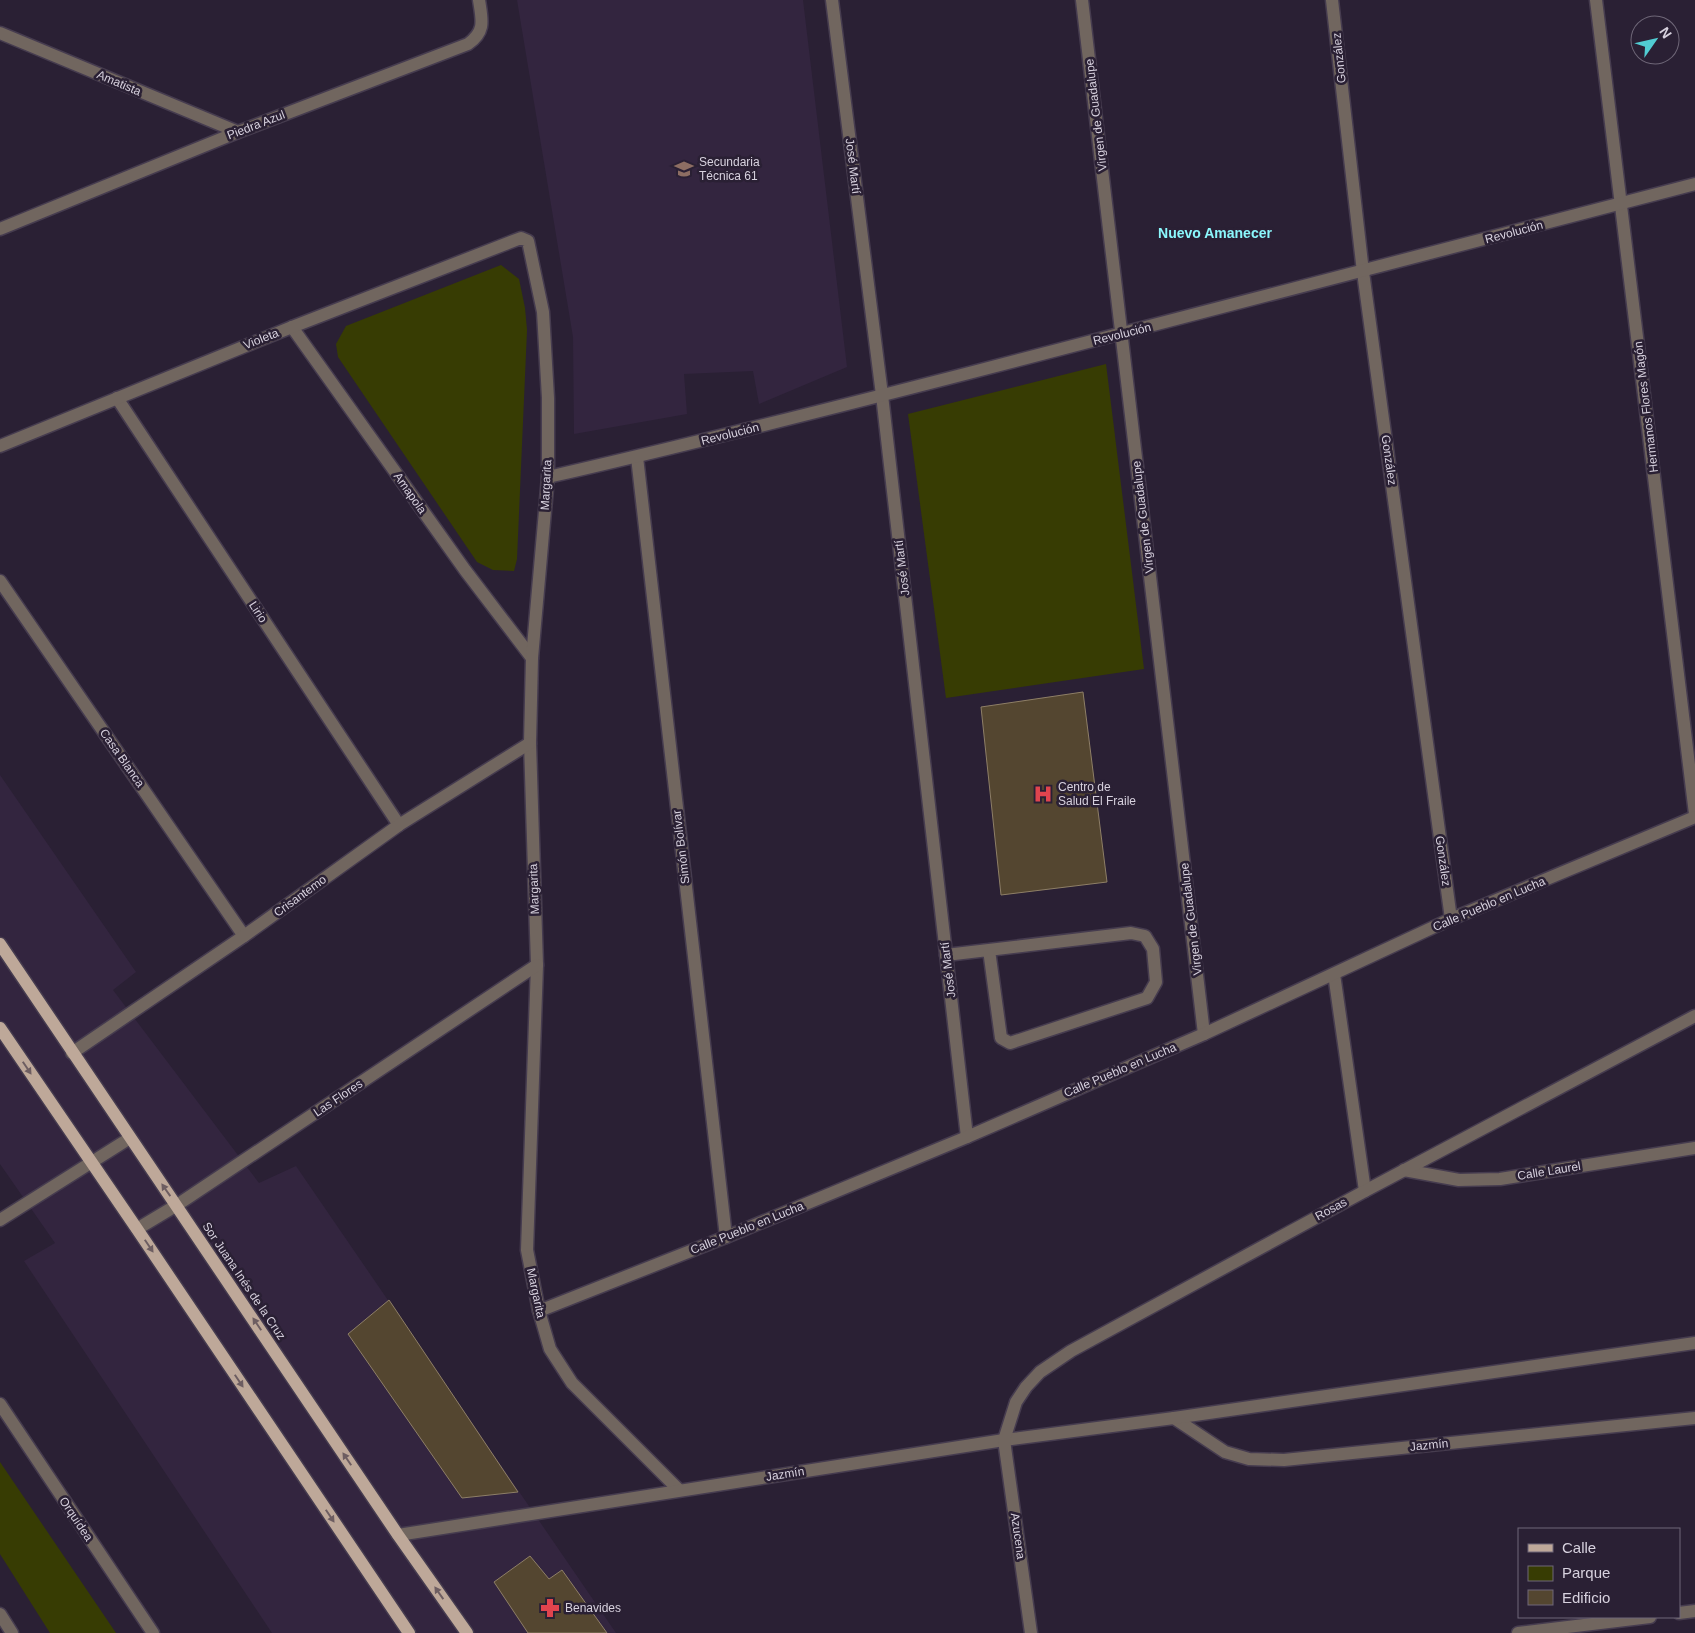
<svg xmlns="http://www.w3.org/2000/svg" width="1695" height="1633" font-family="Arial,sans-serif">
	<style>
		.built { fill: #33253f }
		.green { fill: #373c03 }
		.building { fill: #544630; stroke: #8e7f67 }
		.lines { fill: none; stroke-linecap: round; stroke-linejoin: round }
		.minor-casing { stroke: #463c4f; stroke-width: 15 }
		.major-casing { stroke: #463c4f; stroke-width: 15 }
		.minor { stroke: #71665f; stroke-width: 12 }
		.major { stroke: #bea899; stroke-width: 12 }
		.oneway { fill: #6d5d61 }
		.labels { text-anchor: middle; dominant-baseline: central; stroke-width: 5; stroke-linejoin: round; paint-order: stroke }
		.street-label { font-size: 12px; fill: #d7d1de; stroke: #2a2034 }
		.poi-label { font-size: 12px; fill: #d7d1de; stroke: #2a2034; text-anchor: start }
		.neighbourhood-label { font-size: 14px; font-weight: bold; fill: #8bf7fc; stroke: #2a2034 }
	</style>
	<rect width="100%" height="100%" fill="#2a2034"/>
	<g class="built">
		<polygon points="517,0 803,0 847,367 759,404 753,371 684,374 687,414 574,434 573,337"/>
		<polygon points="0,775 136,972 113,990 259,1183 296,1166 616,1633 272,1633 24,1261 55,1243 0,1164"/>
	</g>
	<g class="green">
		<polygon points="501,265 519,279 525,308 527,330 517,559 514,571 493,570 477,562 338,357 336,344 346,326"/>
		<polygon points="1106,364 1144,669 946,698 908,414"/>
		<polygon points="0,1462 116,1633 50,1633 0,1554"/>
	</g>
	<g class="building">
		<polygon points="1083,692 1107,882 1001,895 981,707"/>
		<polygon points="389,1300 518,1492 462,1498 348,1334"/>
		<polygon points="530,1556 549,1579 562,1570 607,1633 528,1633 494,1582"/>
	</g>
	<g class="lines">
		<g class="minor-casing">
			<g id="minor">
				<polyline points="832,0 882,395 967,1137"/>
				<polyline points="1082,0 1204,1034"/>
				<polyline points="1332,0 1363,272 1451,919"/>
				<polyline points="1596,0 1695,814"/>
				<polyline points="0,33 238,132"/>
				<path d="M0 229 238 132 468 44C486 31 482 20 479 0"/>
				<polyline points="292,327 465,570 532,658"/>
				<polyline points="117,398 399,825"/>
				<polyline points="0,446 292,327 521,238 528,241 543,312 548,398 548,477 532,658 530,743 537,965 527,1250 539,1311 550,1349 572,1383 679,1490"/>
				<polyline points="637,457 726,1237"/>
				<path d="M548 477C689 445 829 409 969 373 1212 312 1454 249 1695 184"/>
				<polyline points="0,581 244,936"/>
				<polyline points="946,955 1131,933 1145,936 1153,949 1156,982 1147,998 1010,1043 1001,1038 989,950"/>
				<polyline points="1334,974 1365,1191"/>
				<polyline points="72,1053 244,936 399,825 530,743"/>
				<polyline points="1404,1170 1459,1180 1500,1179 1695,1148"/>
				<polyline points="0,1220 130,1138"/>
				<polyline points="137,1229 177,1205 537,965"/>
				<polyline points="539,1311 726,1237 967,1137 1204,1034 1451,919 1695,817"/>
				<polyline points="0,1404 153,1633"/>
				<polyline points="1174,1418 1225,1452 1249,1459 1284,1460 1695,1418"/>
				<polyline points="398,1535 1004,1440 1174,1418 1695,1343"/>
				<polyline points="1679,1613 1695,1611"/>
				<polyline points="0,1614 12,1633"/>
				<polyline points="1031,1633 1004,1440 1016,1402 1026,1387 1040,1372 1071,1351 1365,1191 1695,1016"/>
				<polyline points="1518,1633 1650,1617"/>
			</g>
		</g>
		<g class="major-casing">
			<g id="major">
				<polyline points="0,944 398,1535 467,1633"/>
				<polyline points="0,1028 137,1229 409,1633"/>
			</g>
		</g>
		<use href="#minor" class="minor"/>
		<use href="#major" class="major"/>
	</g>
	<defs><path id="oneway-solid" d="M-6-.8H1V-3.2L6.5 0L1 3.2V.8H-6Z" transform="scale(1.25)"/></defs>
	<g class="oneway">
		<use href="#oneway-solid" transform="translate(27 1068) rotate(56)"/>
		<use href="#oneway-solid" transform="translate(166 1190) rotate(-125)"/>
		<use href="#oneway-solid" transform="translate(149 1246) rotate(56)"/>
		<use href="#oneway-solid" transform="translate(257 1324) rotate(-124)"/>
		<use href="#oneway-solid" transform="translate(239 1381) rotate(56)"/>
		<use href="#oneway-solid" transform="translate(347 1459) rotate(-124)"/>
		<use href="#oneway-solid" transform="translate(330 1516) rotate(56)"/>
		<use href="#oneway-solid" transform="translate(439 1593) rotate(-125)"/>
	</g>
	<defs>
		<g id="school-bare" transform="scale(1.5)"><path d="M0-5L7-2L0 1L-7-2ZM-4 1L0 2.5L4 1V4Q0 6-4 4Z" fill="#8d6e63" stroke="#2a2034" stroke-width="2.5" paint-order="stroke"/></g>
		<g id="hospital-bare" transform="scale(1.5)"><path d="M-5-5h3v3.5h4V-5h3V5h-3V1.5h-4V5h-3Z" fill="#e0444e" stroke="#2a2034" stroke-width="2.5" paint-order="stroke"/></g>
		<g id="pharmacy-bare" transform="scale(1.5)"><path d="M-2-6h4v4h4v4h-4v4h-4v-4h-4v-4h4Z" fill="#e0444e" stroke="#2a2034" stroke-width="2.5" paint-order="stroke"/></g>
	</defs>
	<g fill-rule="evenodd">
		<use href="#school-bare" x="684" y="169"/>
		<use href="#hospital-bare" x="1043" y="794"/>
		<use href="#pharmacy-bare" x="550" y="1608"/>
	</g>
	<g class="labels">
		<g class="street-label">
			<text transform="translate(1339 58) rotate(-96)">González</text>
			<text transform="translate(119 83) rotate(23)">Amatista</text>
			<text transform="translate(1096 115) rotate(-97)">Virgen de Guadalupe</text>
			<text transform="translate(256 125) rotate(-21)">Piedra Azul</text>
			<text transform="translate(853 166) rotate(83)">José Martí</text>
			<text transform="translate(1514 232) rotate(-15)">Revolución</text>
			<text transform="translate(1122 334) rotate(-14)">Revolución</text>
			<text transform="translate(261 339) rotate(-22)">Violeta</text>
			<text transform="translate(1646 407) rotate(-97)">Hermanos Flores Magón</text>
			<text transform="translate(730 434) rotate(-14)">Revolución</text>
			<text transform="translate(1389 460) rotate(82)">González</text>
			<text transform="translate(546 485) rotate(-87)">Margarita</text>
			<text transform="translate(410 493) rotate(55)">Amapola</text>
			<text transform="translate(1143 517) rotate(-97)">Virgen de Guadalupe</text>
			<text transform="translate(902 568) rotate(-97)">José Martí</text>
			<text transform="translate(258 612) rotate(57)">Lirio</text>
			<text transform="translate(122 758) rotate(55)">Casa Blanca</text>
			<text transform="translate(681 847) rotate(-97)">Simón Bolívar</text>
			<text transform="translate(1443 861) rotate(82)">González</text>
			<text transform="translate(534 889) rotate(-92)">Margarita</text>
			<text transform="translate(300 896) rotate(-36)">Crisantemo</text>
			<text transform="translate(1489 904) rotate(-23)">Calle Pueblo en Lucha</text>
			<text transform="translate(1191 919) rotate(-97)">Virgen de Guadalupe</text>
			<text transform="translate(948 970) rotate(-97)">José Martí</text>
			<text transform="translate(1120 1070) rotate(-23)">Calle Pueblo en Lucha</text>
			<text transform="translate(338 1098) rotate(-34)">Las Flores</text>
			<text transform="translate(1549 1171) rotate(-9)">Calle Laurel</text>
			<text transform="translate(1331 1209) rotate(-29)">Rosas</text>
			<text transform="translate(747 1228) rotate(-22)">Calle Pueblo en Lucha</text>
			<text transform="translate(244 1281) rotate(56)">Sor Juana Inés de la Cruz</text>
			<text transform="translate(536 1293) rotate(78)">Margarita</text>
			<text transform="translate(1429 1445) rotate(-6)">Jazmín</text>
			<text transform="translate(785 1474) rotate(-9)">Jazmín</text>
			<text transform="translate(76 1519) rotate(56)">Orquídea</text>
			<text transform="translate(1018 1536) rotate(82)">Azucena</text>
		</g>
		<g class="poi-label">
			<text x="699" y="162">Secundaria<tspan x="699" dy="14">Técnica 61</tspan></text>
			<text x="1058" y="787">Centro de<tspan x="1058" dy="14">Salud El Fraile</tspan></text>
			<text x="565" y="1608">Benavides</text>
		</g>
		<g class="neighbourhood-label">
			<text x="1215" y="233">Nuevo Amanecer</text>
		</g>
	</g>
	<rect x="1518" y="1528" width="162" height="90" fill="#2a2034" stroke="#6f6778"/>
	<rect x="1528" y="1544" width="25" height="8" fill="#bea899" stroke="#6f6778"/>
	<text x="1562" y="1553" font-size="15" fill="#d7d1de">Calle</text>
	<rect x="1528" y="1566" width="25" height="15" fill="#373c03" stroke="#6f6778"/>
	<text x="1562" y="1578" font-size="15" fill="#d7d1de">Parque</text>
	<rect x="1528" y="1590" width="25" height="15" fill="#544630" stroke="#6f6778"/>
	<text x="1562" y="1603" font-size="15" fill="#d7d1de">Edificio</text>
	<g transform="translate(1655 40) rotate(56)"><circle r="24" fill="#2a2034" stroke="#6f6778"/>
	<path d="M0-4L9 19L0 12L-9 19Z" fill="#51ccd2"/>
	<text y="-8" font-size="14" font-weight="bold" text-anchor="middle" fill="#d7d1de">N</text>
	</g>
</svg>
